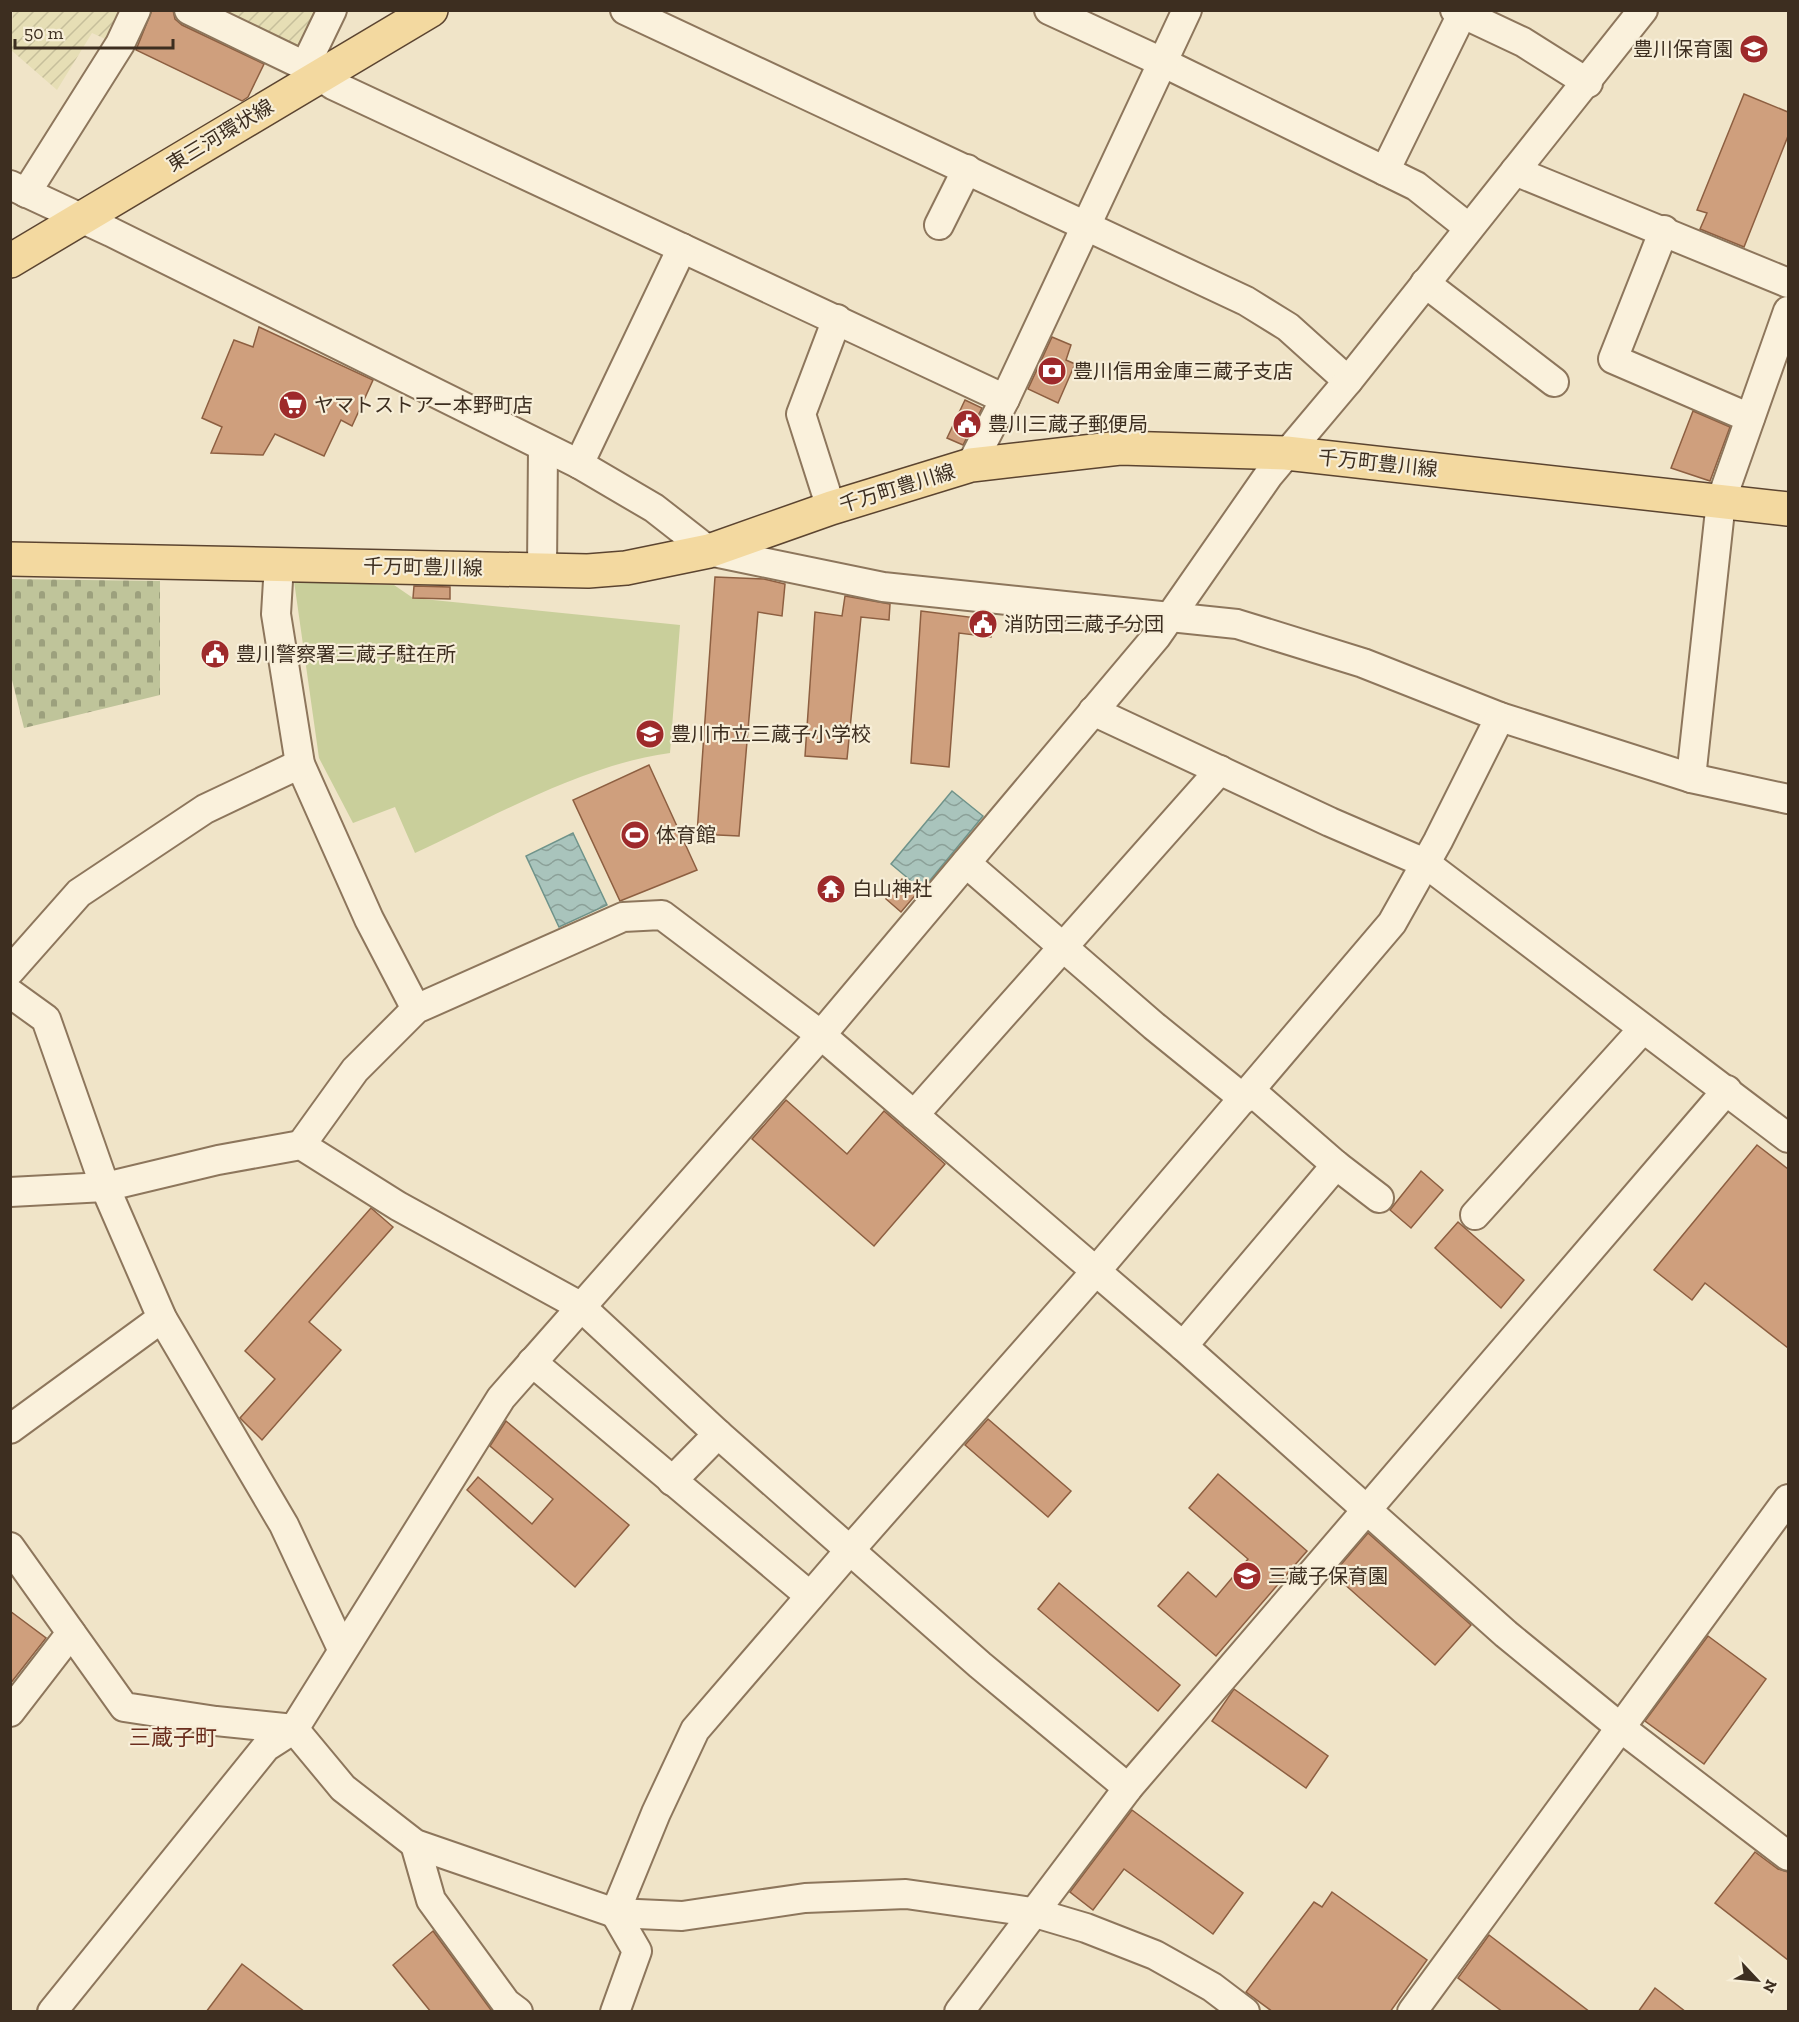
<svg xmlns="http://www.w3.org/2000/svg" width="1799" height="2022" font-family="'Zilla Slab','Noto Sans JP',serif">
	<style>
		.farmland { fill: url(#farmland-furrows) }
		.green { fill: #c9cf9b }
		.cemetery { fill: url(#cemetery-stones) }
		.water { fill: url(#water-waves); stroke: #6f938a; stroke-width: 1.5 }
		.building { fill: #cf9f7d; stroke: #8d5f41; stroke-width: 1.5 }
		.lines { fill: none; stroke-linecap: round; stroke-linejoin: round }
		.minor-casing { stroke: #8d765c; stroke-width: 32 }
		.major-casing { stroke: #5b4430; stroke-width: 36 }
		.minor { stroke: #faf1dc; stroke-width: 28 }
		.major { stroke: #f3d9a0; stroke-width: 33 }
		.labels { text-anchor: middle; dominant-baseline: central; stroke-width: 4.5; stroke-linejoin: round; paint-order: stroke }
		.poi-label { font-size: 20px; fill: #3d2e20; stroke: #f7eed8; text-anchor: start }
		.street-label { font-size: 20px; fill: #3d2e20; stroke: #f7eed8 }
		.quarter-label { font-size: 22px; fill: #6b2e1e; stroke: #f7eed8 }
	</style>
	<defs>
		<pattern id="farmland-furrows" width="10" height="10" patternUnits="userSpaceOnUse" patternTransform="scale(1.5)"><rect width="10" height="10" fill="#e6deb5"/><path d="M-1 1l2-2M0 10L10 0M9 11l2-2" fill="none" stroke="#c6bf9b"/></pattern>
		<pattern id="cemetery-stones" width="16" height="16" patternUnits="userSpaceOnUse" patternTransform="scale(1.5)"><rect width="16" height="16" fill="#bfc49a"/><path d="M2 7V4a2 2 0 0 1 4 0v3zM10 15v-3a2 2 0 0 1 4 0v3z" fill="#9ca07d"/></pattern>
		<pattern id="water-waves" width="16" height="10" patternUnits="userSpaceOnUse" patternTransform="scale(1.5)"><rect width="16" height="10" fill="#a9c4bc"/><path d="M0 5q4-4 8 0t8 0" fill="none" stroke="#8ba098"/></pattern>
	</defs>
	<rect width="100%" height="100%" fill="#f0e4c8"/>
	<g class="farmland">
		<polygon points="13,10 129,11 112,42 92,33 57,90 11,50"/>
		<polygon points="206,11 325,11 303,58"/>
	</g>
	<path class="green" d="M294 581 394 585 413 598 680 625 670 753C585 764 493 817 415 853L395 807 353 823 319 758Z"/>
	<polygon class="cemetery" points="11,579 160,581 160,695 24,728 11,676"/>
	<g class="water">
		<polygon points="952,791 983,816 922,890 891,864"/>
		<polygon points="573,833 607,905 559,927 526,856"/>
	</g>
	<g class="building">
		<polygon points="152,10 173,10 175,19 182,25 264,64 248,97 242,101 136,50"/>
		<polygon points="1744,94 1788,112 1788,136 1744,247 1700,229 1707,213 1697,210"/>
		<polygon points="259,327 373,380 352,426 341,420 324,456 275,434 263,455 211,453 222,427 202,418 234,340 253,347"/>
		<polygon points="1052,337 1071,345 1066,360 1075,364 1058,403 1028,389"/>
		<polygon points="965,400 982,408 963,445 947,438"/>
		<polygon points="1693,411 1730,427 1710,481 1671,468"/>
		<polygon points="715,577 764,579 785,584 782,616 758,612 739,836 697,834"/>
		<polygon points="414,586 450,587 450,599 413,598"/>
		<polygon points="845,596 890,604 889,620 861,617 847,759 805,756 815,612 842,616"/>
		<polygon points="921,611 976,618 976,613 993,615 991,637 959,633 949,767 911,763"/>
		<polygon points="649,765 697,870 620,901 573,800"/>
		<polygon points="902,879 918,892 901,912 886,899"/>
		<polygon points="786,1100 847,1154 884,1111 945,1164 874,1246 752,1139"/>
		<polygon points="1757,1145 1788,1169 1788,1348 1705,1283 1692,1300 1654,1270"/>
		<polygon points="1421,1171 1443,1190 1411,1228 1390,1210"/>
		<polygon points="371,1208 393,1227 309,1322 341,1350 262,1440 240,1418 275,1379 245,1351"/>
		<polygon points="1458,1222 1524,1280 1501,1308 1435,1248"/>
		<polygon points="988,1419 1071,1491 1048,1517 965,1445"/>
		<polygon points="506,1421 629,1525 575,1587 467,1490 478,1477 532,1524 553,1499 490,1446"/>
		<polygon points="1218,1474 1307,1551 1216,1656 1158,1606 1188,1572 1216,1597 1248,1559 1189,1508"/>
		<polygon points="1368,1533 1471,1625 1435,1665 1333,1574"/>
		<polygon points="1059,1583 1180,1685 1158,1711 1038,1609"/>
		<polygon points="10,1611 46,1638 10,1684"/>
		<polygon points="1708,1636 1766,1679 1704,1764 1645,1721"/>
		<polygon points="1234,1689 1328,1756 1306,1788 1212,1721"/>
		<polygon points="1132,1810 1243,1893 1213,1934 1124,1869 1093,1910 1070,1892"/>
		<polygon points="1755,1852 1778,1869 1788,1872 1788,1960 1715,1903"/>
		<polygon points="1332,1892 1427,1960 1390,2012 1273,2012 1246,1992 1314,1902 1322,1907"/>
		<polygon points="433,1931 491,2010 489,2012 431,2012 393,1965"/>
		<polygon points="1489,1935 1590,2012 1503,2012 1458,1978"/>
		<polygon points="242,1964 305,2012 206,2012"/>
		<polygon points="1655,1988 1686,2012 1638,2012"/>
	</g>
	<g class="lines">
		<g class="minor-casing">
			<g id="minor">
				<polyline points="189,10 305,66 333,85 1005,399"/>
				<polyline points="625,10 1246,301 1288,327 1348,381"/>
				<polyline points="1049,10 1162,62 1416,186 1469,228"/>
				<polyline points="1455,10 1523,42 1588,83"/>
				<polyline points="305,66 332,10"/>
				<polyline points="1385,171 1462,14"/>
				<polyline points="1515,171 1788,283"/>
				<polyline points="10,185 111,232 579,464 654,508 709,551 883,587 1237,624 1363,663 1500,717 1691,778 1788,799"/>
				<polyline points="26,193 120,44 136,10"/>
				<polyline points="939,225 967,169"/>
				<polyline points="1664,230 1613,359 1750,418"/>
				<polyline points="1425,283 1554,382"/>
				<polyline points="579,464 682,248"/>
				<polyline points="971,465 1005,399 1187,10"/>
				<polyline points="831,508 801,414 837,319"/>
				<polyline points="279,564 276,614 300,764 369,919 416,1009"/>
				<polyline points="542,570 543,448"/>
				<polyline points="1093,711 1330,822 1425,863 1788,1138"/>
				<polyline points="1691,778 1721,501 1788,311"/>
				<polyline points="966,863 1154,1026 1244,1099"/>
				<polyline points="10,971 79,893 205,809 300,764"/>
				<polyline points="10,993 46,1019 105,1187 162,1318 284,1525 342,1649"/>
				<polyline points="1251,1091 1336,1165 1379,1198"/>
				<polyline points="914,1115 1220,770"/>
				<polyline points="301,1145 355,1070 416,1009 623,917 662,915 821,1035 1183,1346 1506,1634 1621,1728 1788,1856"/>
				<polyline points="10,1192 105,1187 218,1160 301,1145 398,1206 580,1306 718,1434 980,1665 1128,1788"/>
				<polyline points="1475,1215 1642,1030"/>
				<polyline points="1183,1346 1336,1165"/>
				<polyline points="532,1362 810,1596"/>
				<polyline points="10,1429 162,1318"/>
				<polyline points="672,1481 718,1434"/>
				<polyline points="10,1547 124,1707 216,1721 294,1729 343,1788 415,1844 615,1913 682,1916 805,1898 906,1894 1032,1912 1086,1928 1155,1955 1212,1987 1245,2012"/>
				<polyline points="10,1712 71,1633"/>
				<polyline points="415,1844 431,1900 506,2003 518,2012"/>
				<polyline points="615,1913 656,1813 695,1730 850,1550 1096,1271 1392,923 1438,841 1500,717"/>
				<polyline points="52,2012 266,1747 294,1729 501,1398 821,1035 1156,637 1268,476 1348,381 1643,10"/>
				<polyline points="615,2012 637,1951 615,1913"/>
				<polyline points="959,2012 1128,1788 1727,1090"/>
				<polyline points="1412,2012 1788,1499"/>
			</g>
		</g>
		<g class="major-casing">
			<g id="major">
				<polyline points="10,261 431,10"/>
				<polyline points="10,559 588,571 626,568 709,551 831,508 971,465 1120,448 1286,453 1788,509"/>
			</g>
		</g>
		<use href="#minor" class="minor"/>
		<use href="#major" class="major"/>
	</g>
	<defs>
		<g id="school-disc" transform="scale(1.5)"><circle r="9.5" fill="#9e2a2b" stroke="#f7eed8"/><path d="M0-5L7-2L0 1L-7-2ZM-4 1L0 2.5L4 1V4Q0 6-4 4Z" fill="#fff"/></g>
		<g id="bank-disc" transform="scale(1.5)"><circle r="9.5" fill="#9e2a2b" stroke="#f7eed8"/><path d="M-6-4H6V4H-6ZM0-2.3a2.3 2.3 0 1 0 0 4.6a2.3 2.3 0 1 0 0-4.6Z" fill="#fff"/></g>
		<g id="supermarket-disc" transform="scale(1.5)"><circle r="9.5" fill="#9e2a2b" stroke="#f7eed8"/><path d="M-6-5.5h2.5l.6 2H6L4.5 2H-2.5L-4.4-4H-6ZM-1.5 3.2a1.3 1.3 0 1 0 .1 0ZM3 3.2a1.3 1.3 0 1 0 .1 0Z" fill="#fff"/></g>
		<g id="civic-disc" transform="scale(1.5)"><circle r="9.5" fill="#9e2a2b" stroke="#f7eed8"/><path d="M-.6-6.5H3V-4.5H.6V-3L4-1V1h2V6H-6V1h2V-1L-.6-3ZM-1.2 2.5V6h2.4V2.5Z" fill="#fff"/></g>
		<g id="stadium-disc" transform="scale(1.5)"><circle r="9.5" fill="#9e2a2b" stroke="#f7eed8"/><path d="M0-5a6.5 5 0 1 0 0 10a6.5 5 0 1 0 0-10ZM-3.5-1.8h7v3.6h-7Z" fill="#fff"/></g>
		<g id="temple-disc" transform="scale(1.5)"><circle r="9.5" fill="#9e2a2b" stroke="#f7eed8"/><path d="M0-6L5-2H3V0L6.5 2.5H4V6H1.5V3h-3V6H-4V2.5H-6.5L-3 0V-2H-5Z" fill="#fff"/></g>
	</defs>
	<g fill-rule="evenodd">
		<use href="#school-disc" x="1754" y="49"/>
		<use href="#bank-disc" x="1052" y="371"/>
		<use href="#supermarket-disc" x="293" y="405"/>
		<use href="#civic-disc" x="967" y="424"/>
		<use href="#civic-disc" x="983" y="624"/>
		<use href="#civic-disc" x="215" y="654"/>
		<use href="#school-disc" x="650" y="734"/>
		<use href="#stadium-disc" x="635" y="835"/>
		<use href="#temple-disc" x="831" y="889"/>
		<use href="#school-disc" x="1247" y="1576"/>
	</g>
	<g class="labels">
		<g class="poi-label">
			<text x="1733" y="49" text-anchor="end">豊川保育園</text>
			<text x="1073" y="371">豊川信用金庫三蔵子支店</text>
			<text x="314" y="405">ヤマトストアー本野町店</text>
			<text x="988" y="424">豊川三蔵子郵便局</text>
			<text x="1004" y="624">消防団三蔵子分団</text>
			<text x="236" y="654">豊川警察署三蔵子駐在所</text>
			<text x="671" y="734">豊川市立三蔵子小学校</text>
			<text x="656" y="835">体育館</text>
			<text x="852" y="889">白山神社</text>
			<text x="1268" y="1576">三蔵子保育園</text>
		</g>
		<g class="street-label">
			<text transform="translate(220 135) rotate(-31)">東三河環状線</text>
			<text transform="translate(1378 463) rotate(6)">千万町豊川線</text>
			<text transform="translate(897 488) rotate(-17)">千万町豊川線</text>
			<text transform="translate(423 567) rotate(1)">千万町豊川線</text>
		</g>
		<g class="quarter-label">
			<text x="173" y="1737">三蔵子町</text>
		</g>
	</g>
	<rect width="1799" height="2022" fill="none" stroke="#3d2e20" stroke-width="24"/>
	<g transform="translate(1757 1980) rotate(116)" stroke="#f7eed8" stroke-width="4.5" paint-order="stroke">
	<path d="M0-4.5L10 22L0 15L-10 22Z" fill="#3d2e20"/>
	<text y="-9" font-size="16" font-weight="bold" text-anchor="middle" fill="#3d2e20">N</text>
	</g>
	<path d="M15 39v9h158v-9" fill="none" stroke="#3d2e20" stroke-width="3"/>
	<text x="24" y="39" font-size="18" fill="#3d2e20" stroke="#f7eed8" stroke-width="4.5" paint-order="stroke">50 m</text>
</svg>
